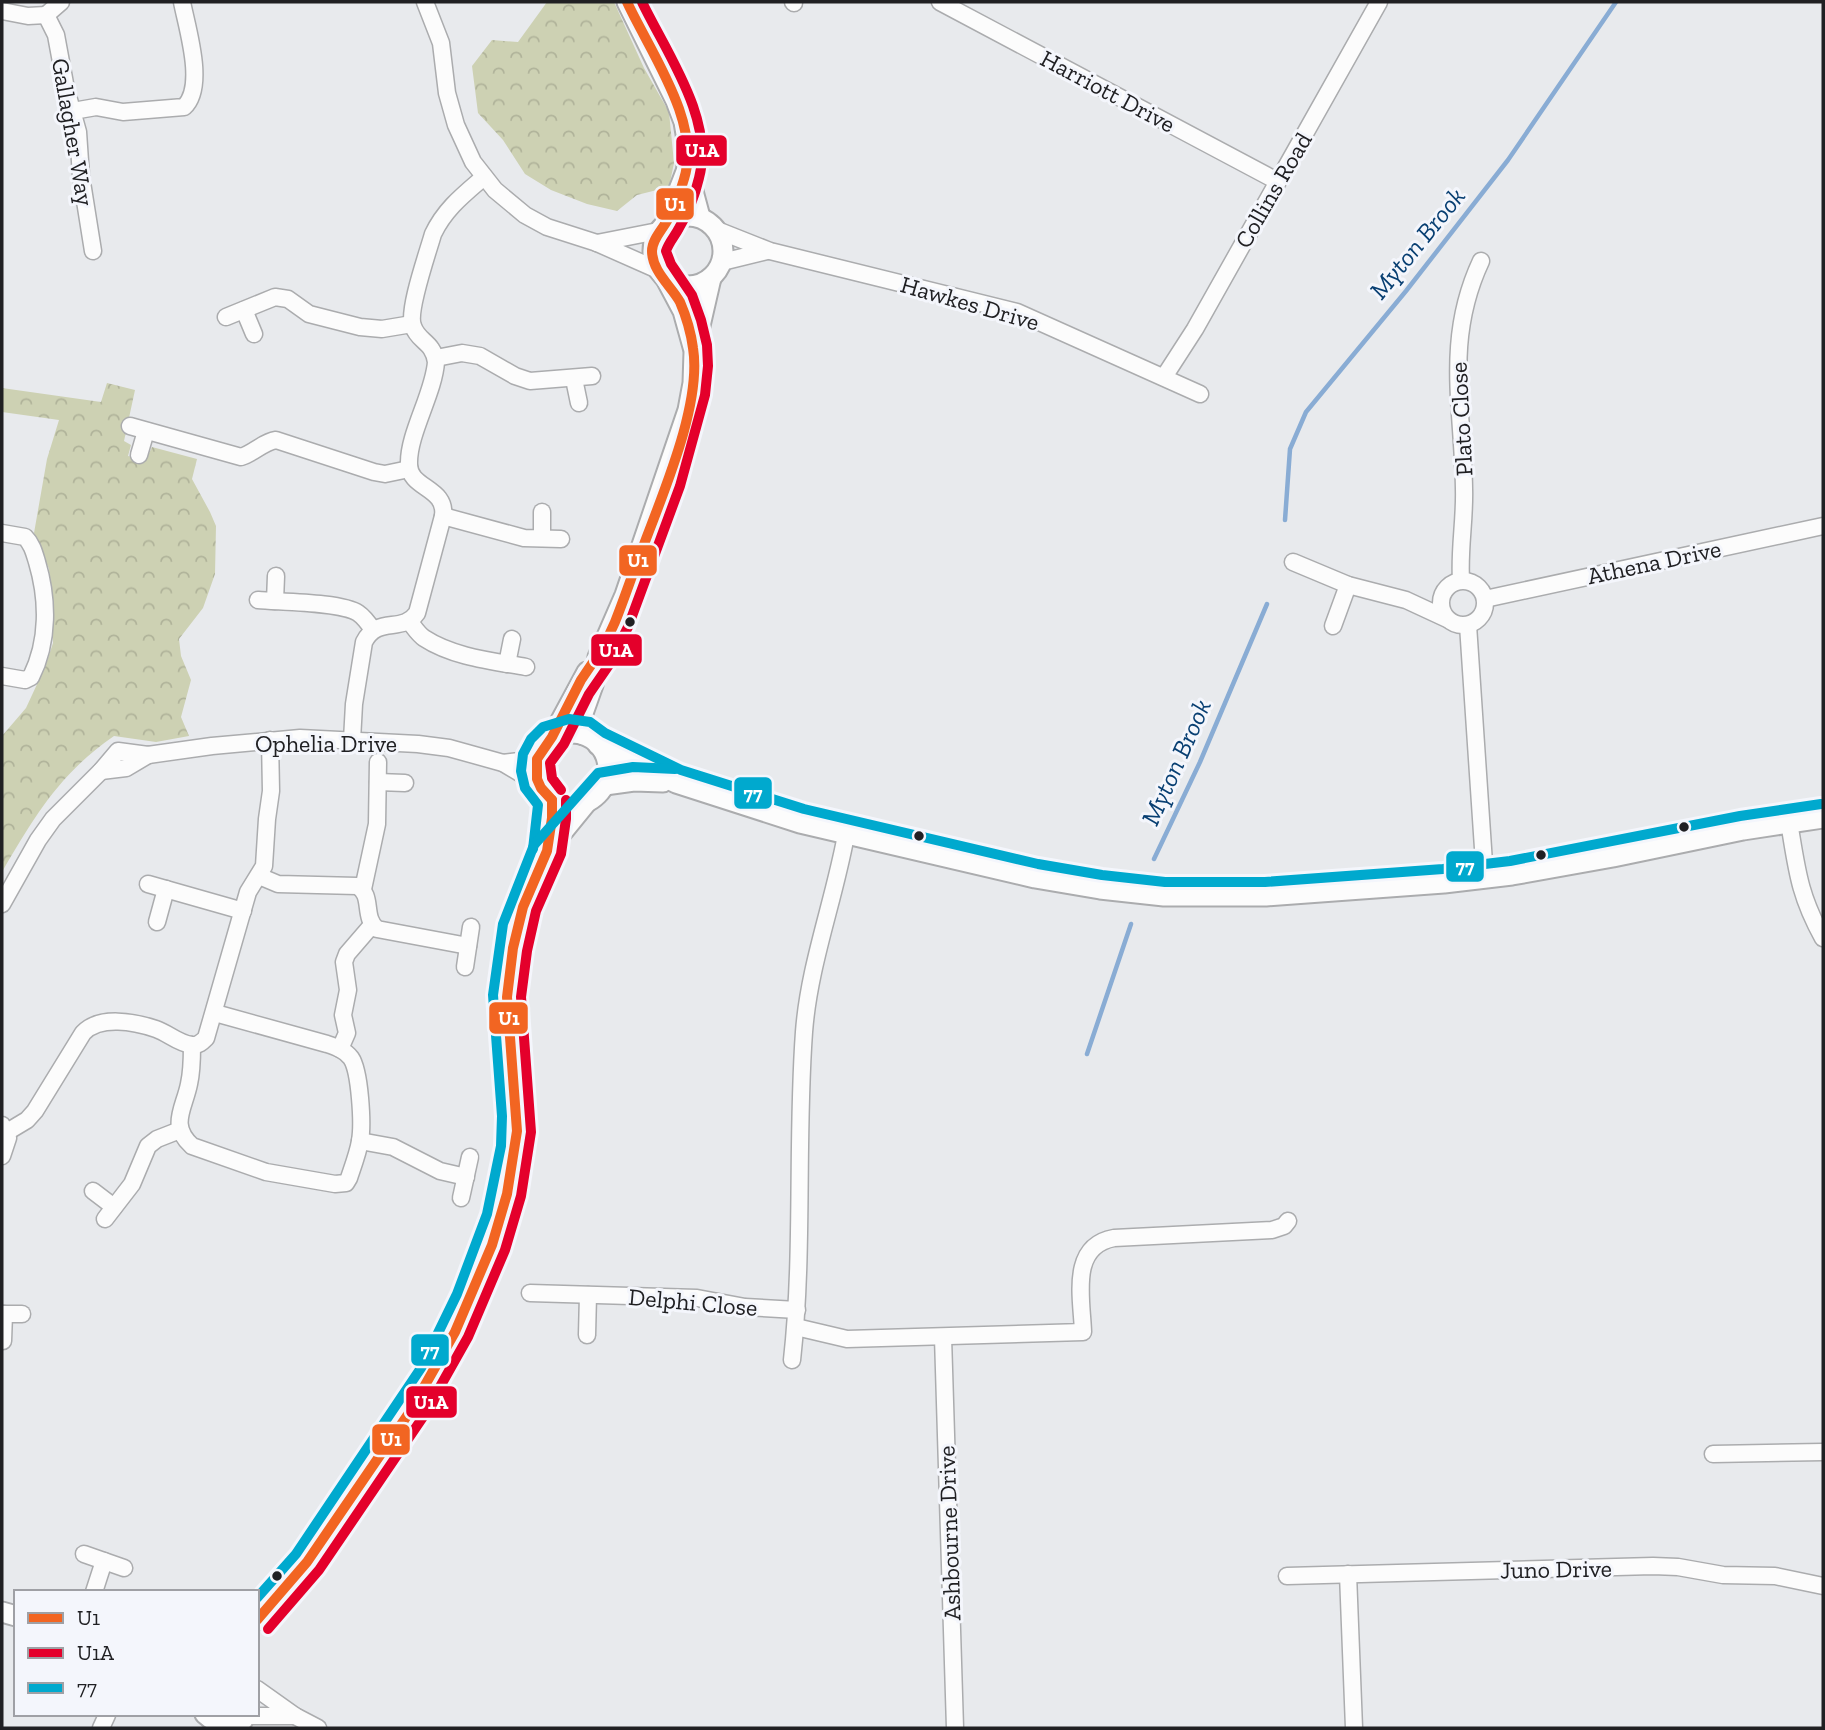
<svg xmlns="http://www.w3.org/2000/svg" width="1825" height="1730" font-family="'Zilla Slab',serif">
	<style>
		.park { fill: url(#park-crowns) }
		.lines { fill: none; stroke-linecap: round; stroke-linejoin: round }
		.stream { stroke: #89acd4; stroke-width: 4.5 }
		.minor-casing { stroke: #abacae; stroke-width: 19 }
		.tertiary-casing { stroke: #abacae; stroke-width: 23 }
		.minor { stroke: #fcfcfc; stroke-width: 16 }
		.tertiary { stroke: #fcfcfc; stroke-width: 19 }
		.bus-1-casing { stroke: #f4f6fc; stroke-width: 16 }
		.bus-2-casing { stroke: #f4f6fc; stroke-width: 16 }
		.bus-3-casing { stroke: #f4f6fc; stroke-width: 16 }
		.bus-1 { stroke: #f26522; stroke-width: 10 }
		.bus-2 { stroke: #e4002b; stroke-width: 10 }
		.bus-3 { stroke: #00a9ce; stroke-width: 10 }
		.bus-dot { fill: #202023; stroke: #f4f6fc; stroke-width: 2.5 }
		.labels { text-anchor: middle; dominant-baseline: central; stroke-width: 6; stroke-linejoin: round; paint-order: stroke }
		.street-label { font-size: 24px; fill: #202023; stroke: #f4f6fc }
		.water-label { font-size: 26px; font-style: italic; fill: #083f72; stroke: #f4f6fc }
		.line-badge { stroke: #f4f6fc; stroke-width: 2.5 }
		.badge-label { font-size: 19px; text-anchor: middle; font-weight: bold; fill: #fff }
	</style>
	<defs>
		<pattern id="park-crowns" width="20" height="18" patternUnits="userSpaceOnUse" patternTransform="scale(1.75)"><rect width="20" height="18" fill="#cdd1b3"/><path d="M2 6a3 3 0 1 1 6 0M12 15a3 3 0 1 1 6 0" fill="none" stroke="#b0b39a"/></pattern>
	</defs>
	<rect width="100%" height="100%" fill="#e8eaed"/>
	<g class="park">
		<polygon points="547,2 614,2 644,68 669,112 674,163 669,187 637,195 617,211 587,204 551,190 525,174 503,140 478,113 472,66 492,40 518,42"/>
		<path d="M107 383 135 390 124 441 131 445 128 456 146 460 152 447 197 459 192 479 210 512 216 526 215 574 203 608 179 639 181 656 191 680 181 717 189 736 156 742 114 736C60 773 34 817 2 872V736L26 708 45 667 53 643 49 569 34 533 47 459 59 420 2 412V388L101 402Z"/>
	</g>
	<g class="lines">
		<g class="stream">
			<polyline points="1285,520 1290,449 1306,412 1406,291 1508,160 1616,2"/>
			<polyline points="1154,859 1200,762 1267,604"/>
			<polyline points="1087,1054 1131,924"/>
		</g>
		<g class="minor-casing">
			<g id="minor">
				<polyline points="61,2 46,15 56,35 66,89 78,132 81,176 93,251"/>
				<polyline points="425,2 441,43 447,93 456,125 473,162 495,190 525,215 547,227 597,243 658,270"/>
				<polyline points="793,2 794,3"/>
				<polyline points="940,2 1277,181"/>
				<polyline points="2,11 28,16 46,15"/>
				<path d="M73 111 96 107 123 112 184 107C206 87 187 28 182 2"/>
				<polyline points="717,230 770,251 1017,312 1200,394"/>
				<polyline points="597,243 658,231"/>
				<polyline points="722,262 767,251"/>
				<polyline points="244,310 254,334"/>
				<polyline points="226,317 275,297 288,299 309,314 360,327 382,329 412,324"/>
				<polyline points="436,358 462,353 480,356 515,376 530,381 592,376"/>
				<polyline points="1164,377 1195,329 1379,2"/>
				<polyline points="574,379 579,403"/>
				<path d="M130 426 241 457C254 453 263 442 276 440L374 472 385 474 409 469"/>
				<polyline points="139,455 146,431"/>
				<polyline points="443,516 524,538 561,539"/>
				<path d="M2 533 25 537C32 544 34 552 37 562 48 599 49 641 31 677L25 680 2 676"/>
				<polyline points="542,538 542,512"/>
				<polyline points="1293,562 1348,585 1406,600 1447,619"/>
				<path d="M1461 580C1459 550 1465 519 1464 489 1463 407 1444 340 1481 261"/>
				<circle cx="1463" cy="603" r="22"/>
				<polyline points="1485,599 1823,526"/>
				<path d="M258 600C280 602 342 602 358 613 364 617 369 624 373 630"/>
				<polyline points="275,601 276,576"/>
				<path d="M409 621C414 627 418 634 424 638 453 657 492 661 526 667"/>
				<polyline points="1468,625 1485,878"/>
				<polyline points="1333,626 1348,585"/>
				<polyline points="507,664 512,639"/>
				<path d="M352 740 354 704 364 642C378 615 402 634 417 613L443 516C447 487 409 489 409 464 408 434 434 393 436 362 433 341 418 342 413 326 407 311 428 252 433 234 445 209 463 195 484 177"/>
				<polyline points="503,763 536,759"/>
				<polyline points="101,771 126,768 148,755"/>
				<polyline points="378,782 405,783"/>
				<path d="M1789 822C1797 870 1799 895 1823 938"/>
				<path d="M259 876 278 884 357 886C374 895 362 917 377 929L468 946"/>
				<polyline points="148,884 243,911"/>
				<polyline points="363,889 377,824 378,762"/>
				<polyline points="2,904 38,840 53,819 101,771 118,751 148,755 212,746 300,738 418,744 449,748 503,763 538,784"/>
				<polyline points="157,922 166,889"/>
				<polyline points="465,967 471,927"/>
				<path d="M192 1045C192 1058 192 1071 189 1084 184 1109 169 1125 192 1146L266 1172 335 1184 346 1183 349 1178C353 1166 358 1153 360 1141 363 1124 360 1071 351 1058 345 1050 336 1047 327 1044L215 1013"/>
				<polyline points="340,1049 347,1033 343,1015 348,990 344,962 347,954 372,925"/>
				<polyline points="2,1125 8,1138 2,1156"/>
				<path d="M7 1132 27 1120 35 1111 83 1033C100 1015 135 1022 156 1029 168 1033 179 1044 192 1045 198 1046 202 1042 206 1038L248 892 264 866 267 819 271 791 270 740"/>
				<polyline points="360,1141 393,1147 440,1171 466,1177"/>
				<polyline points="93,1191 114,1207"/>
				<polyline points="461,1198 470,1157"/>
				<polyline points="105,1219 132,1184 148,1146 157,1139 180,1130"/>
				<polyline points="530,1293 697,1298 745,1307 797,1310"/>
				<polyline points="2,1314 22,1314"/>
				<path d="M796 1327 847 1339 1083 1332C1082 1299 1069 1246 1114 1238L1272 1230 1284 1226 1288 1221"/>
				<polyline points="587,1335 588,1295"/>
				<polyline points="943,1337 955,1728"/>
				<polyline points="3,1341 4,1314"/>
				<path d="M792 1360C804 1252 796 1141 804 1032 809 965 834 901 846 835"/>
				<polyline points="1713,1454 1823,1452"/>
				<polyline points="84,1554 104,1561"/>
				<polyline points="1348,1574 1354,1728"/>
				<polyline points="1287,1576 1653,1566 1678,1567 1723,1575 1775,1576 1823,1586"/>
				<polyline points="94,1592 104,1561 124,1568"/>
				<polyline points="257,1689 295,1716 318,1728"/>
				<polyline points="248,1716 295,1716"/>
				<polyline points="101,1728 107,1715"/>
			</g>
		</g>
		<g class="tertiary-casing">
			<g id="tertiary">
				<polyline points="627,2 676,101 684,122 687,140 687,169 700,217"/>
				<circle cx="688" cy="251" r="35"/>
				<polyline points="666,223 687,169"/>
				<polyline points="666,279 683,311 693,347"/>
				<circle cx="572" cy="769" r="36"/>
				<polyline points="584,735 582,716 593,685 598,657 625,595 688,410 693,383 694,352 711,278"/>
				<polyline points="551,739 587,672"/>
				<polyline points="598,745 676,783 800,823 1035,878 1100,889 1164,896 1266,896 1444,883 1512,875 1613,857 1743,830 1823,818"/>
				<polyline points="605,785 634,781 663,782"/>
				<polyline points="2,1612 16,1616"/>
				<polyline points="257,1620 307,1562 353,1492 411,1410 455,1332 481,1272 501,1218 515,1148 516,1116 507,997 517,927 531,887 547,851 587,802"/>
				<path d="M205 1714C217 1725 228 1727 243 1720"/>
			</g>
		</g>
		<use href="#minor" class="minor"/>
		<use href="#tertiary" class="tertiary"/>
		<g class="bus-1-casing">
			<g id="bus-1">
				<path d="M552 800 541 788 537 779V759L552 737 581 680 604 646 615 622C625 597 633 572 643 547 663 493 702 404 693 348 691 333 686 316 680 302 671 286 652 271 652 251 652 239 663 229 668 219 675 206 680 193 684 179 702 123 650 52 627 2"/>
				<polyline points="257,1620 307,1562 411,1410 455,1332 492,1245 507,1194 517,1131 507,997 513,948 523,907 547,851 552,818 552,800"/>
			</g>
		</g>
		<g class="bus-2-casing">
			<g id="bus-2">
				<path d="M561 790 552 778 550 763 564 744 589 694 609 665 628 627 680 486 705 395 708 366 707 345 701 320 692 295 671 264 666 251C669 242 675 236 679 228 688 213 695 195 699 178 715 120 666 52 642 2"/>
				<polyline points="268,1629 319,1570 423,1417 468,1337 505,1250 521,1196 531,1132 521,997 527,951 536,911 561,854 566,819 566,800"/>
			</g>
		</g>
		<g class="bus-3-casing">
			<g id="bus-3">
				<polyline points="533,849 538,805 525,788 521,771 523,754 531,739 543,727 569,719 590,722 605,733 681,770 804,809 1038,864 1102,875 1165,882 1265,882 1443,869 1510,861 1740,816 1821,804"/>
				<polyline points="257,1598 296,1554 421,1368 457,1294 487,1214 501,1146 502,1116 493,995 503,924 534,845 598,773 633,767 675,769"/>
			</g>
		</g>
		<use href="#bus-1" class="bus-1"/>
		<use href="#bus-2" class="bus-2"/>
		<use href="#bus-3" class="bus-3"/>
	</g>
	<g class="bus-dot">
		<circle cx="630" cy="622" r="6"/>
		<circle cx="1684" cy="827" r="6"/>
		<circle cx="919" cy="836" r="6"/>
		<circle cx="1541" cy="855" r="6"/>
		<circle cx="277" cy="1576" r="6"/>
	</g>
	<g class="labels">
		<g class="street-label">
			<text transform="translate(1108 91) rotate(28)">Harriott Drive</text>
			<text transform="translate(73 132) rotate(80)">Gallagher Way</text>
			<text transform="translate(1273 190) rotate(-60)">Collins Road</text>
			<text transform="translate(970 303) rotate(16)">Hawkes Drive</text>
			<text transform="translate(1461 419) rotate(-93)">Plato Close</text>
			<text transform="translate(1654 562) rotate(-12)">Athena Drive</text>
			<text x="326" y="743">Ophelia Drive</text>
			<text transform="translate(693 1302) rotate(5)">Delphi Close</text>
			<text transform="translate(949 1533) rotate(-92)">Ashbourne Drive</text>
			<text transform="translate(1556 1569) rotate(-1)">Juno Drive</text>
		</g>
		<g class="water-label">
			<text transform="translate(1417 243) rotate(-51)">Myton Brook</text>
			<text transform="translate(1176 762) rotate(-66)">Myton Brook</text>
		</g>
	</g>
	<g class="line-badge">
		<rect x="675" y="134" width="53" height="33" rx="7" fill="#e4002b"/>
		<rect x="655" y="187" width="40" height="34" rx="7" fill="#f26522"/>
		<rect x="618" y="544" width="40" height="33" rx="7" fill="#f26522"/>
		<rect x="590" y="633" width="53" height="34" rx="7" fill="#e4002b"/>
		<rect x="733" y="776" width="40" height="34" rx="7" fill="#00a9ce"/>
		<rect x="1445" y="850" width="40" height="33" rx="7" fill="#00a9ce"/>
		<rect x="488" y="1001" width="41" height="34" rx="7" fill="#f26522"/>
		<rect x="410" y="1333" width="40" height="34" rx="7" fill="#00a9ce"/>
		<rect x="405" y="1385" width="53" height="34" rx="7" fill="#e4002b"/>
		<rect x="371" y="1423" width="40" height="33" rx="7" fill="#f26522"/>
	</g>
	<g class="badge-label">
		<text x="702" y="157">U1A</text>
		<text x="675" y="211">U1</text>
		<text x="638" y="567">U1</text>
		<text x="616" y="657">U1A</text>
		<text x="753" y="800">77</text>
		<text x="1465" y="873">77</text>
		<text x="509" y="1025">U1</text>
		<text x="430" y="1357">77</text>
		<text x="431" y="1409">U1A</text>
		<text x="391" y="1446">U1</text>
	</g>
	<rect width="1825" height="1730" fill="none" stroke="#202023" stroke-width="7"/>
	<rect x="14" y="1590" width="245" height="126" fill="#f4f6fc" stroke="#9fa0a5" stroke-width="2"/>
	<rect x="28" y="1613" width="35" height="10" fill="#f26522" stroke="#9fa0a5" stroke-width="2"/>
	<text x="77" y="1625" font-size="21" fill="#202023">U1</text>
	<rect x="28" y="1648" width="35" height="10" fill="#e4002b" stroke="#9fa0a5" stroke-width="2"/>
	<text x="77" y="1660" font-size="21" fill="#202023">U1A</text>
	<rect x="28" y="1683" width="35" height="10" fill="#00a9ce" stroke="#9fa0a5" stroke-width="2"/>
	<text x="77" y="1695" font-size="21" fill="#202023">77</text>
</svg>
